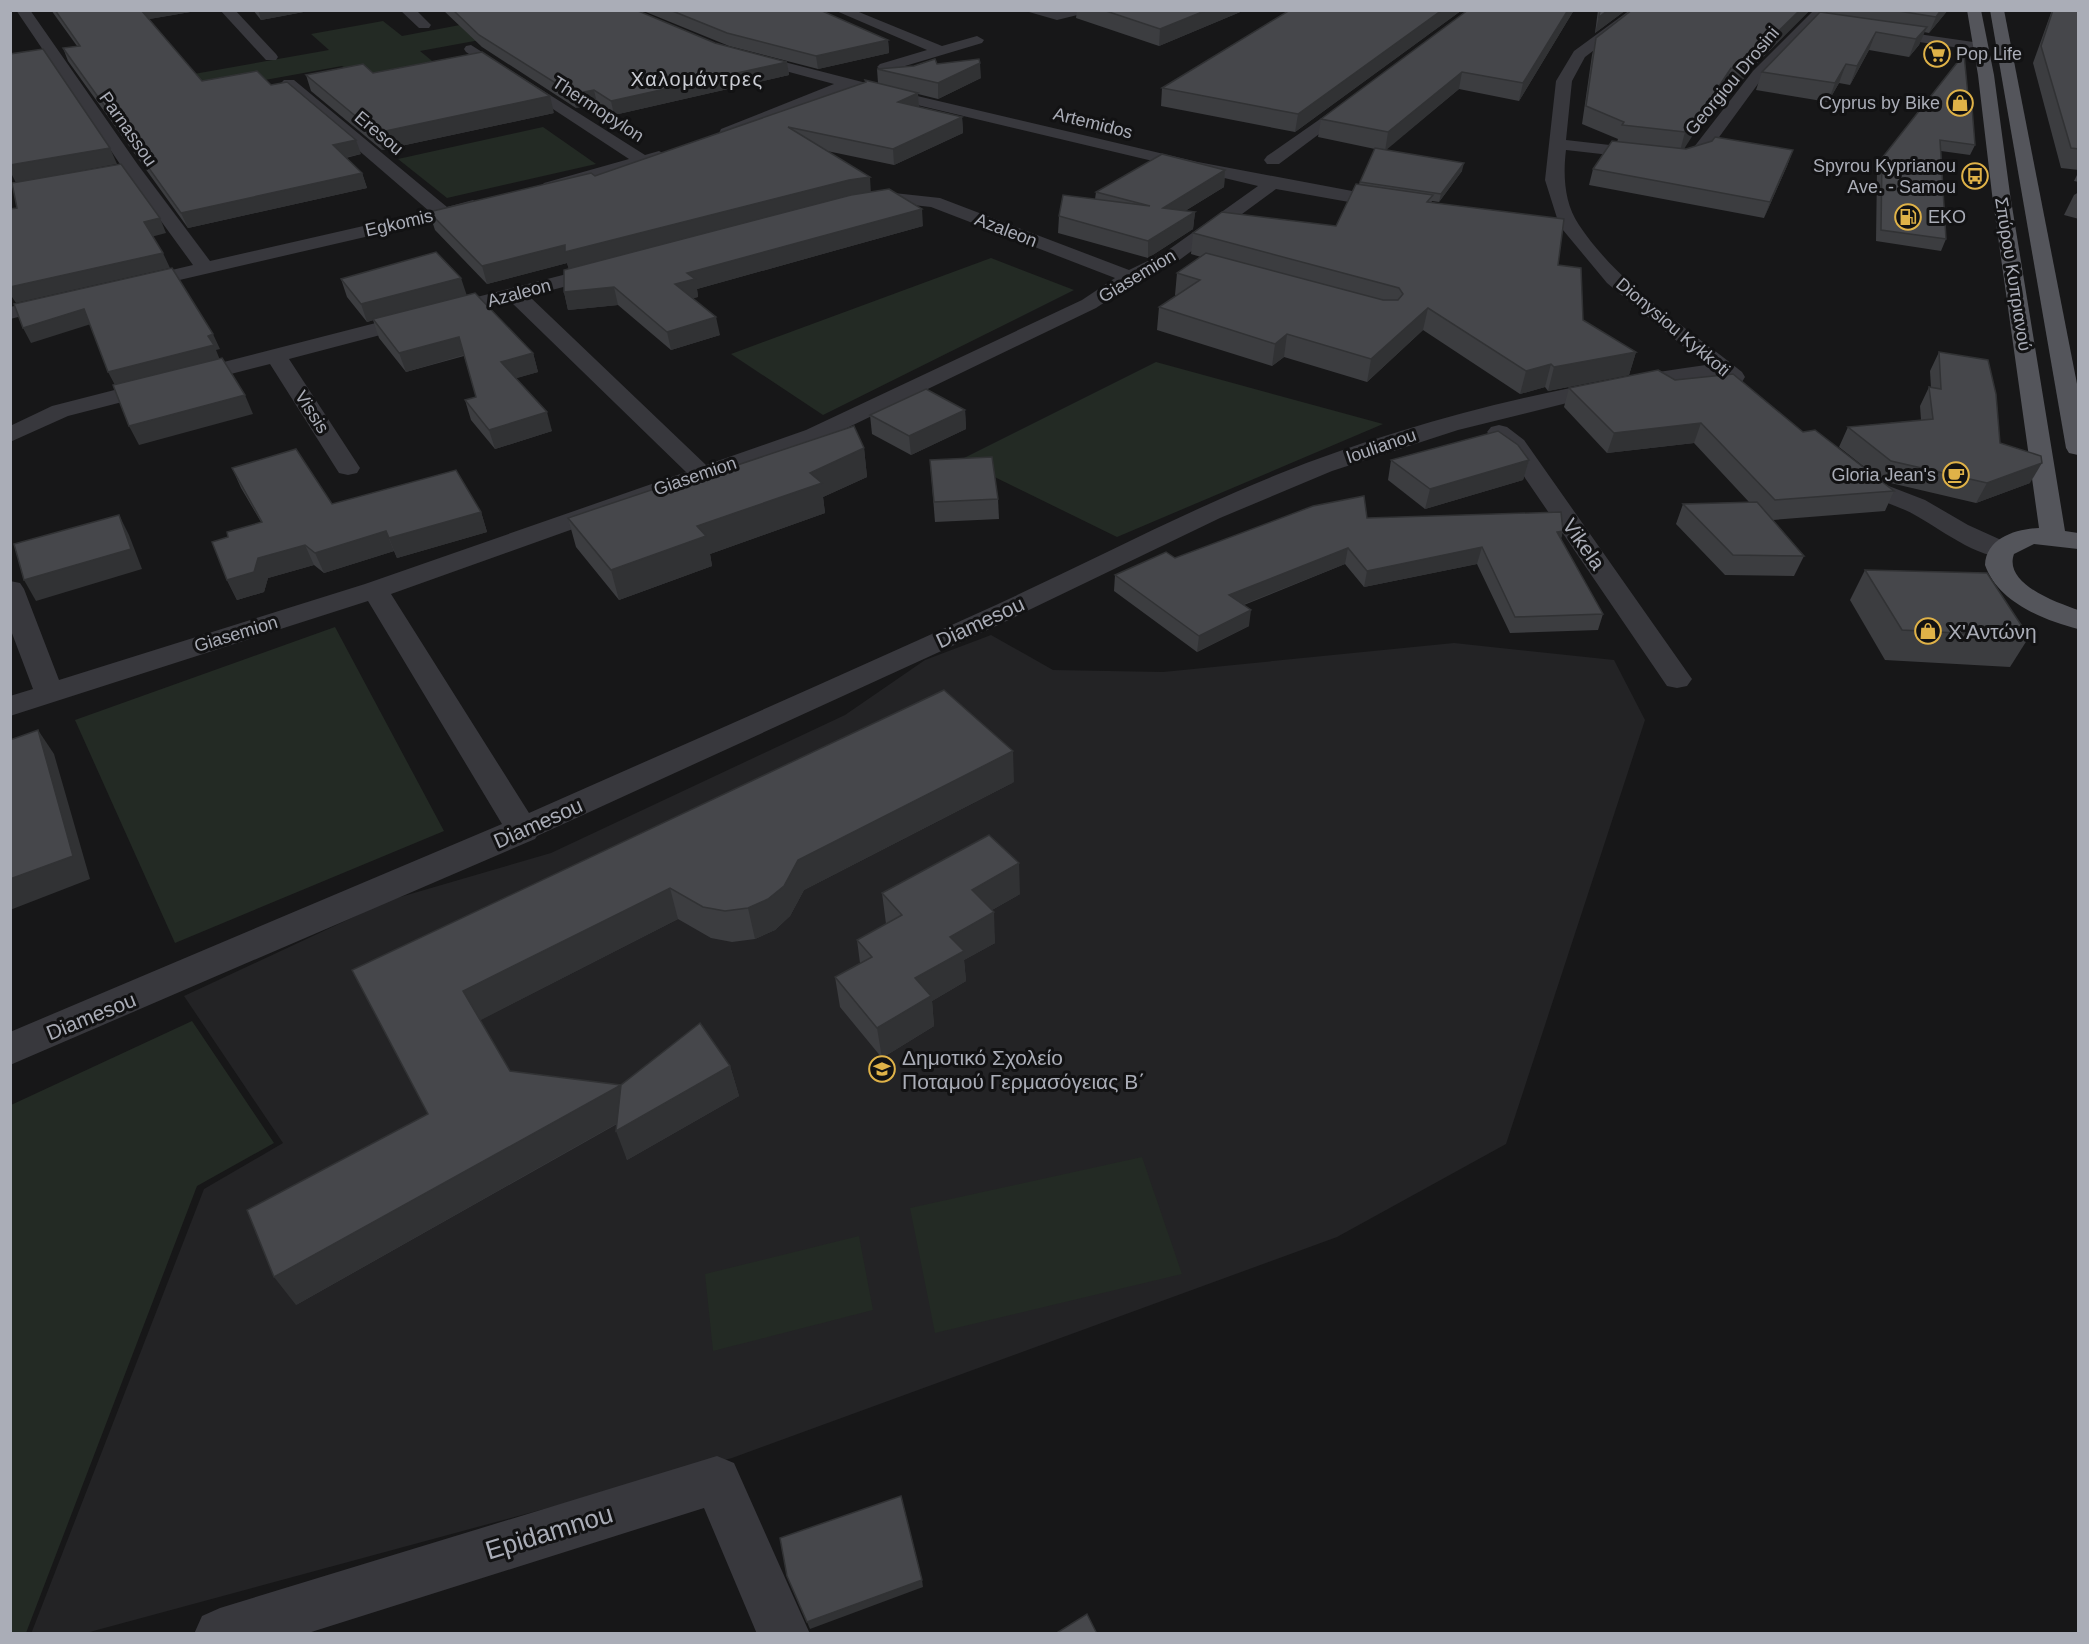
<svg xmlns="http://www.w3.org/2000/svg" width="2089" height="1644" font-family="Helvetica,sans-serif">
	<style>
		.built { fill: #232325 }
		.green { fill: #232a24 }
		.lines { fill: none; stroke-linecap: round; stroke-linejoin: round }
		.minor { fill: #38383d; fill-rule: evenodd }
		.major { fill: #54555b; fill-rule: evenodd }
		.wall { fill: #3c3d40 }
		.shaded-wall { fill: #313234 }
		.building { fill: #46474b; stroke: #313234; stroke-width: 1.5 }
		.labels { text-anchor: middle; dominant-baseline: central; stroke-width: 6; stroke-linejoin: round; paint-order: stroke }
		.far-poi-label { font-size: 18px; fill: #aaadb7; stroke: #121213; text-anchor: end }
		.far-street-label { font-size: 18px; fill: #aaadb7; stroke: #121213 }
		.far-quarter-label { font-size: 20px; letter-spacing: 1.5px; fill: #caccd3; stroke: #121213 }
		.street-label { font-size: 21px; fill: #aaadb7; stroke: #121213 }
		.poi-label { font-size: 21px; fill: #aaadb7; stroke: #121213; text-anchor: start }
		.near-street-label { font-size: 26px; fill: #aaadb7; stroke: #121213 }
	</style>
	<rect width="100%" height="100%" fill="#171718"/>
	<polygon class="built" points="991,635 1053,670 1163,672 1454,643 1614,660 1645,720 1506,1144 1337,1237 732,1458 86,1633 31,1634 204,1189 283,1143 184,996 390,900 551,853 845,715 925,660"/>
	<g class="green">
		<polygon points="383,21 402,36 460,25 480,40 420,51 437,65 362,79 342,66 110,108 98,91 329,50 311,34"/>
		<polygon points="543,127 596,164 447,198 398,159"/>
		<polygon points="991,258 1074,290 823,415 731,354"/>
		<polygon points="1156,362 1383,424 1117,537 960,460"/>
		<polygon points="335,627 444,831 175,943 75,720"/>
		<polygon points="192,1021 274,1143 197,1186 26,1633 11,1633 11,1105"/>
		<polygon points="1142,1157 1182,1274 935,1333 910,1208"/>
		<polygon points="859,1236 873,1310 713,1351 705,1274"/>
	</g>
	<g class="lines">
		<g class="minor">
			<polygon points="16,10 30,10 138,165 210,261 429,211 284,86 281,83 284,80 294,80 447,207 473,200 482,206 473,212 132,291 125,289 122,285 125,281 193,265 126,173"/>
			<polygon points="220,10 235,10 276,54 278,57 276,60 266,60"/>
			<polygon points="400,10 416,10 431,25 429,28 419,28"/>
			<polygon points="834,10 854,10 942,46 977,36 984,40 982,43 885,72 877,67 880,64 927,50"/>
			<polygon points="1022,10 1098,10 1057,20"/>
			<path d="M1630 10H1647L1585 57 1572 81 1566 140 1680 153 1694 147 1753 71 1814 10H1829L1763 77 1706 155 1681 163 1566 150C1563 175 1564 203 1579 225 1619 285 1686 327 1742 372L1745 377 1742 382 1734 384 1719 376 1587 398 1458 430 1332 471 1220 518 996 626 537 836 535 839 10 1065V1032L502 824 368 601 10 716V696L33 689 10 628V581L20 583 24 589 59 680 365 584 686 472 510 301 289 359 360 468 357 473 348 475 339 473 270 364 68 416 10 442V426L52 406 606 264 613 266 616 270 613 274 529 296 706 465 806 430 1082 300 1115 278 931 207 894 203 862 208 856 207 853 203 856 199 894 193 940 198 1129 270 1164 253 1258 186 850 89 733 137H721L719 133 721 129 834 84 740 59 738 56 740 53 745 52 913 95 1198 162 1400 200 1403 204 1394 210 1276 189 1178 261 1137 281 1096 308 822 440 391 594 529 813C678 747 827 682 976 614 1076 569 1173 517 1276 475 1413 420 1559 385 1706 365L1607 283 1563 230 1519 226 1510 220 1519 214 1557 218 1545 180 1556 81 1574 51Z"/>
			<polygon points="1877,28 1980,43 1987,47 1980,51 1872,35 1872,29"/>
			<path d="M471 45 645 155 659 151 668 156C661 165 574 186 556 191H544L541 187 544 183 629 159 466 52 464 49 466 46Z"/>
			<polygon points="1356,94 1364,99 1362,102 1279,164 1267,164 1264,160 1267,156"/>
			<polygon points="61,295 68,297 71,301 68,305 10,319 10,307"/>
			<polygon points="1499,425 1507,427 1524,440 1687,672 1692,679 1687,686 1677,688 1667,686 1506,450 1487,432 1491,427"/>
			<path d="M1853 467 1862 469 1881 483 1925 500 1968 525 2010 544 2014 550 2010 556C1979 563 1933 522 1905 510 1883 500 1855 495 1841 474L1844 469Z"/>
			<polygon points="717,1456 734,1463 810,1634 757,1634 704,1508 305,1634 194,1634 202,1616 220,1608"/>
		</g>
		<g class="major">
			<path d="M1967 10H1981L1994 75 2010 194 2065 531 2078 533V549L2034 544 2014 554C2003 584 2058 603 2078 610V629C2043 620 1998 602 1985 565 1986 538 2016 529 2039 528L1992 194 1978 75Z"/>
			<polygon points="1990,10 2004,10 2078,389 2078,455 2069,453 2066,448"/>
		</g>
	</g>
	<g class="wall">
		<polygon points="51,10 202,10 149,19 202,81 271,85 361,154 346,158 362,173 367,188 188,228 68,61 63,48 77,46"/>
		<polygon points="253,10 314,10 261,20"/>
		<polygon points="443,10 636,10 715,43 787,62 789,75 614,115 597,103 576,108 482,47"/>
		<polygon points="641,10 820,10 888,40 889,53 818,69 729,46"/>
		<polygon points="1077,10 1245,10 1159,46 1076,18"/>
		<polygon points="1462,10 1295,132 1161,106 1162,88"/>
		<polygon points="1468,10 1574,10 1519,101 1459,89 1385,150 1462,171 1439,202 1432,201 1431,203 1558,265 1583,320 1636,352 1629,375 1548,391 1545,387 1520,394 1423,330 1367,382 1284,357 1272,366 1157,330 1159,307 1177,296 1175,295 1177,273 1201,257 1191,254 1193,233 1336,226 1359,184 1375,149 1318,137 1321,119"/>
		<polygon points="1598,10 1626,10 1595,33"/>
		<polygon points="1632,10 1810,10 1751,69 1737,87 1725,85 1683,149 1793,150 1787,166 1764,218 1589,185 1593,169 1617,142 1618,139 1582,124 1592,55 1596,38"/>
		<polygon points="1828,10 1948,10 1929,33 1924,32 1919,45 1909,57 1869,50 1850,85 1839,83 1828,102 1756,90 1762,72 1827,13"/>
		<polygon points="2052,10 2079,10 2079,170 2061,168 2033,63"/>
		<polygon points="937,64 981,78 938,99 918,94 919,107 962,117 963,133 894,165 827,151 871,192 923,226 697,289 698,297 693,298 720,335 671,350 618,305 568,310 564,292 569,269 567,263 487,284 435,230 429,212 595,176 878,83 877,69"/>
		<polygon points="373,73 554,113 382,150 311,91 306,75"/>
		<polygon points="1969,106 1975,145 1970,155 1941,151 1946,239 1941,251 1876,241 1877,169 1882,158"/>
		<polygon points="1225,170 1224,187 1185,211 1195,212 1193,229 1148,258 1058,233 1059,216 1095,199 1096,192"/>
		<polygon points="2079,171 2079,182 2074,181"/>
		<polygon points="2079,192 2079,219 2064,215 2074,195"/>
		<polygon points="382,268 466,295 533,353 538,372 516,378 552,431 495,449 471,420 465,400 476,397 464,356 406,372 379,338 373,320 367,322 347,297 341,279"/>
		<polygon points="1939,352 2000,443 2030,483 1976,503 1882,481 1839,447 1848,427 1921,420 1920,406 1929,387 1931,388 1930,371"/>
		<polygon points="1675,380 1803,432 1894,491 1885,511 1773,520 1804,556 1794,576 1725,575 1676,524 1683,504 1749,502 1694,443 1607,453 1564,407 1569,388"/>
		<polygon points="965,410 966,429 911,455 872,434 870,415"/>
		<polygon points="864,448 867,477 823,497 825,513 710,554 712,566 619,600 576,547 568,518 663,490"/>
		<polygon points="930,460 998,499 999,519 935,522"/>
		<polygon points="1391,460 1529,460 1523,480 1425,509 1388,480"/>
		<polygon points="232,468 332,504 481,512 487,532 397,558 394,551 324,573 314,565 268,578 264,592 237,600 227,580 228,537 261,522 241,488"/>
		<polygon points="1367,518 1563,531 1561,539 1603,614 1598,630 1510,633 1477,564 1364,587 1345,564 1244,605 1249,626 1197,652 1114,591 1115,575 1175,558"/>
		<polygon points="1865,570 2029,637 2010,667 1885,660 1850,600"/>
		<polygon points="1014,782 804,890 790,916 775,930 755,939 732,942 711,938 678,919 480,1020 510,1071 621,1085 730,1066 739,1096 627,1160 617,1124 296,1305 428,1114 352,970"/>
		<polygon points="882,893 1020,894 992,910 995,943 964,960 966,981 932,1001 934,1026 882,1058 840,1007 835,977 860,963 857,940 886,924"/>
	</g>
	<g class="shaded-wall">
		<polygon points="140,10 202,10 144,20"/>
		<polygon points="258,10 314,10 261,20"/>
		<polygon points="1207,10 1245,10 1159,46 1160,29"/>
		<polygon points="1442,10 1462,10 1295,132 1298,114"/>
		<polygon points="1568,10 1574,10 1519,101 1523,83"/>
		<polygon points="1608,10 1626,10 1595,33 1599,17"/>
		<polygon points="1800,10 1810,10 1751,69 1737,87 1743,70 1757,52"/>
		<polygon points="1941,10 1948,10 1929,33 1936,17"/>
		<polygon points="1927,27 1919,45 1909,57 1916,39"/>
		<polygon points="1876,32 1869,50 1850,85 1857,66"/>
		<polygon points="888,40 889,53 818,69 816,56"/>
		<polygon points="787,62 789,75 614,115 611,101"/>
		<polygon points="980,63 981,78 938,99 938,83"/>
		<polygon points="1846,64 1839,83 1828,102 1835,83"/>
		<polygon points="1731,68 1725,85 1684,149 1680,151 1685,132"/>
		<polygon points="1462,72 1459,89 1385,151 1388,132"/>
		<polygon points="594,90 597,103 576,108 573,94"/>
		<polygon points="918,93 919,108 898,102"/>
		<polygon points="550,96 554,113 382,150 376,133"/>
		<polygon points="962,117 963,133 894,165 893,149"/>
		<polygon points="356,140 361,154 338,159 333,145"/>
		<polygon points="110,148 117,164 16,183 10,171 10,165"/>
		<polygon points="1793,150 1787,166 1764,218 1770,202"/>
		<polygon points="1464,163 1462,171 1439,202 1441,194"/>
		<polygon points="1225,170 1224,187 1162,225 1163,208"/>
		<polygon points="362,173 367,188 188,228 181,213"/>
		<polygon points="870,177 871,194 569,270 567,263 487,284 482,266 565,245 849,180"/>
		<polygon points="922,209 923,226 697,289 698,297 678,302 675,284 687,273"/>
		<polygon points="1195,212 1193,229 1148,258 1148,241"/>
		<polygon points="160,218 166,233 151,237 144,222"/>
		<polygon points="163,253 170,268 16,303 10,294 10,287"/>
		<polygon points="461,278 467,296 367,322 361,304"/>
		<polygon points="614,287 618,305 568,310 564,292"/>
		<polygon points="1428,308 1423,330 1367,382 1371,359"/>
		<polygon points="84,309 91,324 31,343 23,328"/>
		<polygon points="716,317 720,335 671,350 667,332"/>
		<polygon points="213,334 220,349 216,350 220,360 116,387 108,372"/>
		<polygon points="1287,334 1284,357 1272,366 1275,344"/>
		<polygon points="459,337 464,355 406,372 399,353"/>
		<polygon points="1636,352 1629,375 1548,391 1554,367"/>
		<polygon points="533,353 538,372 507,381 501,362"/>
		<polygon points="1551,364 1545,387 1520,394 1526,371"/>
		<polygon points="245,395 253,414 139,445 129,426"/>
		<polygon points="965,410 966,429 911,455 909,436"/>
		<polygon points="547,412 552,431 495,449 489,430"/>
		<polygon points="1701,423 1694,443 1607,453 1614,433"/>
		<polygon points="864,448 867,477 823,497 825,513 710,554 712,566 619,600 611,570 697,526"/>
		<polygon points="1529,460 1523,480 1425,509 1430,489"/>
		<polygon points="2042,463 2030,483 1976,503 1987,483"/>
		<polygon points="481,512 487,532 397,558 389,538"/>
		<polygon points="119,515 129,535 142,569 36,601 24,580"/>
		<polygon points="386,531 394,551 324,573 315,553"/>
		<polygon points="1563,531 1558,547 1557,532"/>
		<polygon points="305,545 314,565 268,578 264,592 237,600 227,580 258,558"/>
		<polygon points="1482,547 1477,564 1364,587 1367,571"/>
		<polygon points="1348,548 1345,564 1227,611 1229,595"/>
		<polygon points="1251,610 1249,626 1197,652 1199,636"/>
		<polygon points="38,730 54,754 90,879 10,910 10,879"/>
		<polygon points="1013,751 1014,782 804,890 790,916 775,930 755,939 748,908 798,860"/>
		<polygon points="1019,863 1020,894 974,920 972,890"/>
		<polygon points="670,888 678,919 477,1022 463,991"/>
		<polygon points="994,912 995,943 964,960 966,981 932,1001 934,1026 882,1058 877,1028 915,978 950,937"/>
		<polygon points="730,1066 739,1096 627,1160 616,1131"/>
		<polygon points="621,1085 632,1115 296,1305 274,1277"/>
		<polygon points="922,1580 923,1587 810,1629 807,1622"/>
	</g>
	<g class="building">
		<polygon points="55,10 141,10 202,81 257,71 271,85 287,82 356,140 333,145 362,173 181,213 63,48 80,46"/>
		<polygon points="453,10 636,10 715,43 787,62 611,101 594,90 573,94 479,35"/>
		<polygon points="670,10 820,10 888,40 816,56 727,33"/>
		<polygon points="1103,10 1207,10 1160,29"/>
		<polygon points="1290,10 1442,10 1298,114 1162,88"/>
		<polygon points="1468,10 1568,10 1523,83 1462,72 1388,132 1321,119"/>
		<polygon points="1600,10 1608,10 1599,17"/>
		<polygon points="1632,10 1800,10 1757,52 1743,70 1731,68 1690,130 1685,132 1622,125 1624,122 1586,106 1596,38"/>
		<polygon points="1892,10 1941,10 1936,17"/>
		<polygon points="2053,10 2079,10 2079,149 2071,148 2041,46"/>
		<polygon points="1820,12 1927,27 1916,39 1876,32 1857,66 1846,64 1835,83 1762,72"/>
		<polygon points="43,49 110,148 10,165 10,54"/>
		<polygon points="482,52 550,96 376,133 306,75 363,64 373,73"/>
		<polygon points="1964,54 1969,106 1972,107 1975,145 1940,140 1946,239 1881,230 1882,158"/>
		<polygon points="935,59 937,64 979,59 980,63 938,83 877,69 914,66"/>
		<polygon points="865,80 918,93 898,102 962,117 893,149 788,127 870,177 849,180 565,252 565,245 482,266 429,212 591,173 595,176 866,82"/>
		<polygon points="1715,137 1793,150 1770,202 1593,169 1612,141 1686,149 1712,141"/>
		<polygon points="1375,148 1464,163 1441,194 1360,182"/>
		<polygon points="1162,154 1225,170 1163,208 1195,212 1148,241 1059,216 1063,195 1150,206 1096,192"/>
		<polygon points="121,164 160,218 144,222 163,253 10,287 10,209 17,208 12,183"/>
		<polygon points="1356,184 1433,195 1427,202 1564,219 1558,265 1581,268 1583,320 1636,352 1554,367 1551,364 1526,371 1428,308 1371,359 1287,334 1275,344 1159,307 1200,280 1177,273 1206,253 1383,300 1398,300 1403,294 1399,288 1193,233 1222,212 1336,226"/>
		<polygon points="889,189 922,209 687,273 695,279 675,284 716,317 667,332 614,287 564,292 564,270 851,195"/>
		<polygon points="436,252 461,278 361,304 341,279"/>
		<polygon points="172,268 213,334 208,336 214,345 108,372 84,309 23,328 14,304"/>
		<polygon points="475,293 533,353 501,362 547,412 489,430 465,400 476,397 459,337 399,353 373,319"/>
		<polygon points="1939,352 1988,360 1996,394 2000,443 2041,456 2042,463 1987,483 1891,461 1848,427 1933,419 1929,387 1941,389"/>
		<polygon points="222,358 245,395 129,426 113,385"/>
		<polygon points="1658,370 1675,380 1733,374 1803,432 1815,430 1894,491 1775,500 1701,423 1614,433 1569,388"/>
		<polygon points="926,389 965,410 909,436 870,415"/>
		<polygon points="854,426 864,448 810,473 822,483 697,526 706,536 611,570 568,518 660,487 663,490"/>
		<polygon points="1498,431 1518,445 1529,460 1430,489 1391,460"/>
		<polygon points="296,449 332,504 456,470 481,512 389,538 386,531 315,553 305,545 258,558 254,572 227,580 212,542 228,537 227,532 262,522 232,468"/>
		<polygon points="992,457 998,499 934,502 930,460"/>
		<polygon points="1364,496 1367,518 1561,512 1563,531 1557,532 1603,614 1515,617 1482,547 1367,571 1348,548 1229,595 1251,610 1199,636 1115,575 1166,552 1175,558 1313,506"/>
		<polygon points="1757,502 1804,556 1733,555 1683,504"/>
		<polygon points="119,515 131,549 24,580 14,544"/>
		<polygon points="1865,570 1987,573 2029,637 1902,630"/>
		<polygon points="944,690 1013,751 798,860 784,886 768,899 748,908 725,911 703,907 670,888 463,991 510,1071 621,1085 274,1277 247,1210 428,1114 352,970"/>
		<polygon points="38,730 73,856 10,879 10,740"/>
		<polygon points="989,835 1019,863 972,890 994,912 950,937 964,951 915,978 931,996 877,1028 835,977 872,957 857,940 902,915 882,893"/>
		<polygon points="700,1023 730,1066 616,1131 621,1085"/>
		<polygon points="901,1496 922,1580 807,1622 787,1576 780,1538"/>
		<polygon points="1087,1614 1097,1634 1055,1634"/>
	</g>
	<defs>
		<g id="supermarket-ring" transform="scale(1.35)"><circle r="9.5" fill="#121213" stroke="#dfb248" stroke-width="1.5"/><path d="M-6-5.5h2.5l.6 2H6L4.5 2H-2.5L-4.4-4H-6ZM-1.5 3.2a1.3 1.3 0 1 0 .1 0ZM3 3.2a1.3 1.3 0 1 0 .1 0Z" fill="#dfb248"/></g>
		<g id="shop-ring" transform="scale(1.35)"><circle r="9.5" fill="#121213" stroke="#dfb248" stroke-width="1.5"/><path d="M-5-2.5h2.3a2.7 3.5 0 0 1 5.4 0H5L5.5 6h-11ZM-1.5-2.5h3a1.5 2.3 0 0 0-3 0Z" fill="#dfb248"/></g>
		<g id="bus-ring" transform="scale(1.35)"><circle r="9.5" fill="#121213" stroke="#dfb248" stroke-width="1.5"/><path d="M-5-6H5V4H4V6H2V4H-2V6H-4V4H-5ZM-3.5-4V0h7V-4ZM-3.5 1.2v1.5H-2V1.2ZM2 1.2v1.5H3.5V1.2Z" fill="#dfb248"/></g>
		<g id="fuel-ring" transform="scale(1.35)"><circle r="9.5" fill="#121213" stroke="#dfb248" stroke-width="1.5"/><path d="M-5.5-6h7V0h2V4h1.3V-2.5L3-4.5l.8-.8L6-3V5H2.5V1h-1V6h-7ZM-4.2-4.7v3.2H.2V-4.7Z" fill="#dfb248"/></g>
		<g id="cafe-ring" transform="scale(1.35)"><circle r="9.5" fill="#121213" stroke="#dfb248" stroke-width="1.5"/><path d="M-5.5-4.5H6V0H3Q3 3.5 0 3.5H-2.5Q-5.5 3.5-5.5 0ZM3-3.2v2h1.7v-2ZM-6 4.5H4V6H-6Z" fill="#dfb248"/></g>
		<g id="school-ring" transform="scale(1.35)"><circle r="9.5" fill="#121213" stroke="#dfb248" stroke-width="1.5"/><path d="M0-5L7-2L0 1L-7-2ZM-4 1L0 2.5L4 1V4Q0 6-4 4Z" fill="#dfb248"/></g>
	</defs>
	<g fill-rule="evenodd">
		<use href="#supermarket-ring" x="1937" y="54"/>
		<use href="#shop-ring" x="1960" y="103"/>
		<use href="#bus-ring" x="1975" y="176"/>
		<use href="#fuel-ring" x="1908" y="217"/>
		<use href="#cafe-ring" x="1956" y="475"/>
		<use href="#shop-ring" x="1928" y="631"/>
		<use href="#school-ring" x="882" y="1069"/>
	</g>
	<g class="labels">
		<g class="far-poi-label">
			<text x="1956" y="54" text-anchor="start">Pop Life</text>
			<text x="1940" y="103">Cyprus by Bike</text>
			<text x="1956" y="166">Spyrou Kyprianou<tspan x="1956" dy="21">Ave. - Samou</tspan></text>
			<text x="1928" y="217" text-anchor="start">EKO</text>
			<text x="1936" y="475">Gloria Jean's</text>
		</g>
		<g class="far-street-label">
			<text transform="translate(1732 81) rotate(-50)">Georgiou Drosini</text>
			<text transform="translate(598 109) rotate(33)">Thermopylon</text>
			<text transform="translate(1093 123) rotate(14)">Artemidos</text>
			<text transform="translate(128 129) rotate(55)">Parnassou</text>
			<text transform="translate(379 133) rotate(40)">Eresou</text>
			<text transform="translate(399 223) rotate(-13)">Egkomis</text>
			<text transform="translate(1006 230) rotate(21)">Azaleon</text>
			<text transform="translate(2013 274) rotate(81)">Σπύρου Κυπριανού</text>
			<text transform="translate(1137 276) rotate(-31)">Giasemion</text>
			<text transform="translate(519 293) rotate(-15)">Azaleon</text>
			<text transform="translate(1673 327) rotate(40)">Dionysiou Kykkoti</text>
			<text transform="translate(312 412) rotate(57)">Vissis</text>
			<text transform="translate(1381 446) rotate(-19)">Ioulianou</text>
			<text transform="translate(695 476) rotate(-19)">Giasemion</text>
			<text transform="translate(236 634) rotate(-17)">Giasemion</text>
		</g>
		<g class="far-quarter-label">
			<text x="697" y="79">Χαλομάντρες</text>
		</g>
		<g class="street-label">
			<text transform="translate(1584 544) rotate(55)">Vikela</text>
			<text transform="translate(980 622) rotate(-25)">Diamesou</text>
			<text transform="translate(538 823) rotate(-24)">Diamesou</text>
			<text transform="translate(91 1016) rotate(-22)">Diamesou</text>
		</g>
		<g class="poi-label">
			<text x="1948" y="631">Χ'Αντώνη</text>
			<text x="902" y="1057">Δημοτικό Σχολείο<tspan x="902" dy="24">Ποταμού Γερμασόγειας Β΄</tspan></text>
		</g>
		<g class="near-street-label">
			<text transform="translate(549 1532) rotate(-17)">Epidamnou</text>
		</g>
	</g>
	<rect width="2089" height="1644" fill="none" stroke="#aaadb7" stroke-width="24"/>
</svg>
